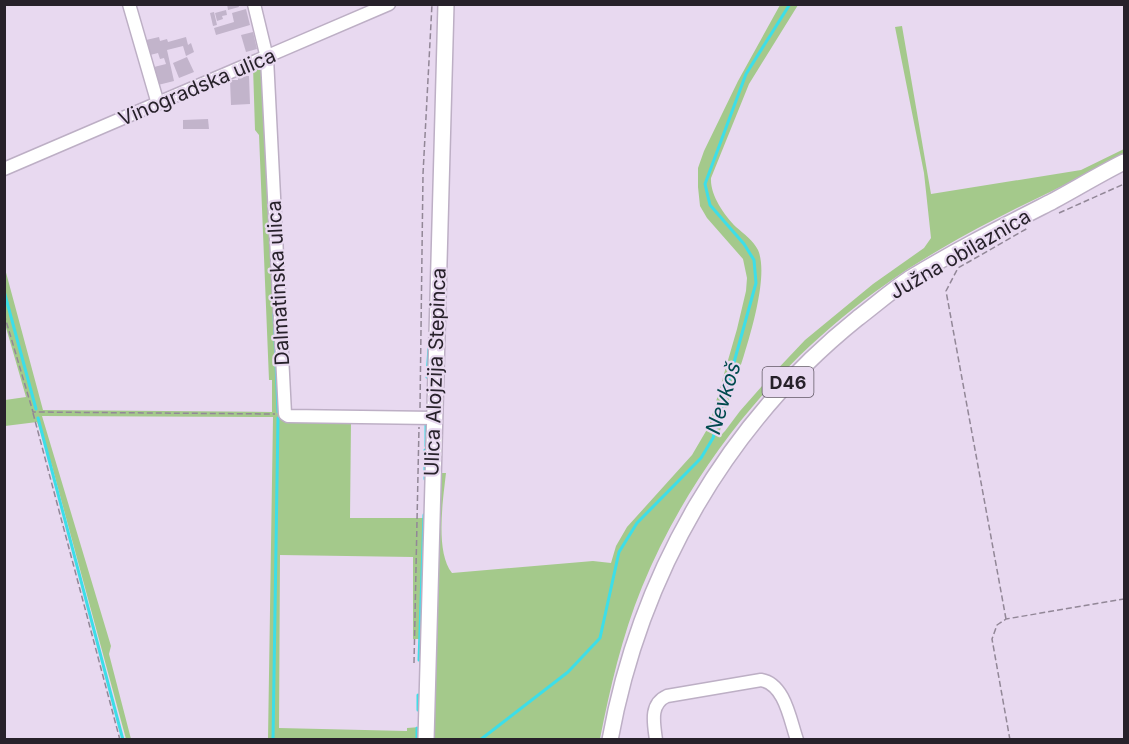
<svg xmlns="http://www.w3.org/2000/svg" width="1129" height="744" font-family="Inter,sans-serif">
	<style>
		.green { fill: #a4c98b }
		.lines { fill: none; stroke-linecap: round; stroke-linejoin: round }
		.stream { stroke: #3ddee8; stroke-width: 3 }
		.building { fill: #c2b4cb }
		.minor-casing { stroke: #bdafc5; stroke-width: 15 }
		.major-casing { stroke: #bdafc5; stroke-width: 18 }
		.path { stroke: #928797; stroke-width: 1.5; stroke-dasharray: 6 3; stroke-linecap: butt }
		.minor { stroke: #fff; stroke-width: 12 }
		.major { stroke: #fff; stroke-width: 15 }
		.labels { text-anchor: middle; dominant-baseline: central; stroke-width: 4.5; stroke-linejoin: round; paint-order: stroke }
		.shield { fill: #e8d9f0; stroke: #615865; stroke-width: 1.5 }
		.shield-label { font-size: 18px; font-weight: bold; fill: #27212a }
		.street-label { font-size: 20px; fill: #27212a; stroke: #e8d9f0 }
		.water-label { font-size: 21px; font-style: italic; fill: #004a4e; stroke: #e8d9f0 }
	</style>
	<rect width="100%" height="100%" fill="#e8d9f0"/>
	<g class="green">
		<path d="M780 5H798L749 84 711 178C710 195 724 215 736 227 744 234 753 240 758 250 773 284 734 384 722 421L720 431 722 434 725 431 740 411 770 377 805 340 873 284 924 248 931 238 924 173 895 27 902 26 931 194 1081 170 1124 149V156C1062 187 998 215 939 250 808 326 700 446 642 587 622 636 610 688 600 739L431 740 438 473H446C443 500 435 552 452 573L593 561 611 563 616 546 627 527 692 455 709 426 737 329 746 291 747 278 743 259 707 218 700 206 698 187V168L704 151 738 81Z"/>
		<polygon points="263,63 282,419 351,422 350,518 427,518 425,639 413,639 413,557 280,555 279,728 407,731 407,728 420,727 421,739 268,739 273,417 42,416 111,646 109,654 131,739 126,739 52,466 37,422 5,426 5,400 26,397 5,324 4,265 43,410 272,412 272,380 269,380 259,135 255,130 253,66"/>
	</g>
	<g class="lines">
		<g class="stream">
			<polyline points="4,291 36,409"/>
			<polyline points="274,314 278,412"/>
			<polyline points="427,377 429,347"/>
			<polyline points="38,418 123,740"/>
			<polyline points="426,446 426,423"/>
			<polyline points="425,479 425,450"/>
			<polyline points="419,660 424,515"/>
			<polyline points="418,710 418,695"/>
			<polyline points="273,740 278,418"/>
			<polyline points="417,740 417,728"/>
			<polyline points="480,740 568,672 600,638 619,552 637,523 701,458 713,438 756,283 754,260 744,244 710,205 705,184 746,74 790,4"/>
		</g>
	</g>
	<g class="building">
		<polygon points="227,4 238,4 239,7 228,10"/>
		<polygon points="246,9 250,25 216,35 214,28 234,22 232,13"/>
		<polygon points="226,10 227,15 222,16 223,19 217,21 215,13"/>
		<polygon points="214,12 217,25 213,26 210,13"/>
		<polygon points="253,32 257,49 246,52 241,35"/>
		<polygon points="159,37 160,41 167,39 168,42 186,37 188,45 191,43 194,52 186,56 183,46 167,50 174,81 158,85 154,67 166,64 164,58 160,59 158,53 150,55 146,40"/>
		<polygon points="187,57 194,72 179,78 173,63"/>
		<polygon points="238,76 249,76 250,104 231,105 230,80 238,80"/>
		<polygon points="208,119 209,129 183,129 183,120"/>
	</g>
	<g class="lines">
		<g class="minor-casing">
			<g id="minor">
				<polyline points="129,4 158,104"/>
				<polyline points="254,4 267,58 285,414 288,416 434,418"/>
				<polyline points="4,169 389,4"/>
				<path d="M656 740C654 724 649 704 667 696L761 680C785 684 790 720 797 740"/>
			</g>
		</g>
		<g class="major-casing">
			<g id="major">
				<polyline points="426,740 446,4"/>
				<path d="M610 740C640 574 727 423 858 318 875 305 891 291 909 279 956 250 1004 226 1053 201 1077 188 1100 174 1124 162"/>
			</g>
		</g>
		<g class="path">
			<polyline points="1059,213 1124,184"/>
			<polyline points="4,314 33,412 275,414"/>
			<polyline points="420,408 423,174 432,4"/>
			<polyline points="33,413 120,740"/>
			<polyline points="1006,619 946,291 958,268 1028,228"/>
			<polyline points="414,663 419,427"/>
			<polyline points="1010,740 992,639 997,625 1006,619 1124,599"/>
		</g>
		<use href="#minor" class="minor"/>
		<use href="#major" class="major"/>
	</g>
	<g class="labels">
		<rect class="shield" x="762.5" y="367" width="51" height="30" rx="4.5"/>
		<g class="shield-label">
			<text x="788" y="382">D46</text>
		</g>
		<g class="street-label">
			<text transform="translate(197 87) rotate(-23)">Vinogradska ulica</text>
			<text transform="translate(960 254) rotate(-30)">Južna obilaznica</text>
			<text transform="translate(278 283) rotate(-93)">Dalmatinska ulica</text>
			<text transform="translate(435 372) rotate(-88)">Ulica Alojzija Stepinca</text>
		</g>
		<g class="water-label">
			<text transform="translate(723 398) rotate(-73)">Nevkoš</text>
		</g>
	</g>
	<rect width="1129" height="744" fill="none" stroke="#27212a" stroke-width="12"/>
</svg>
